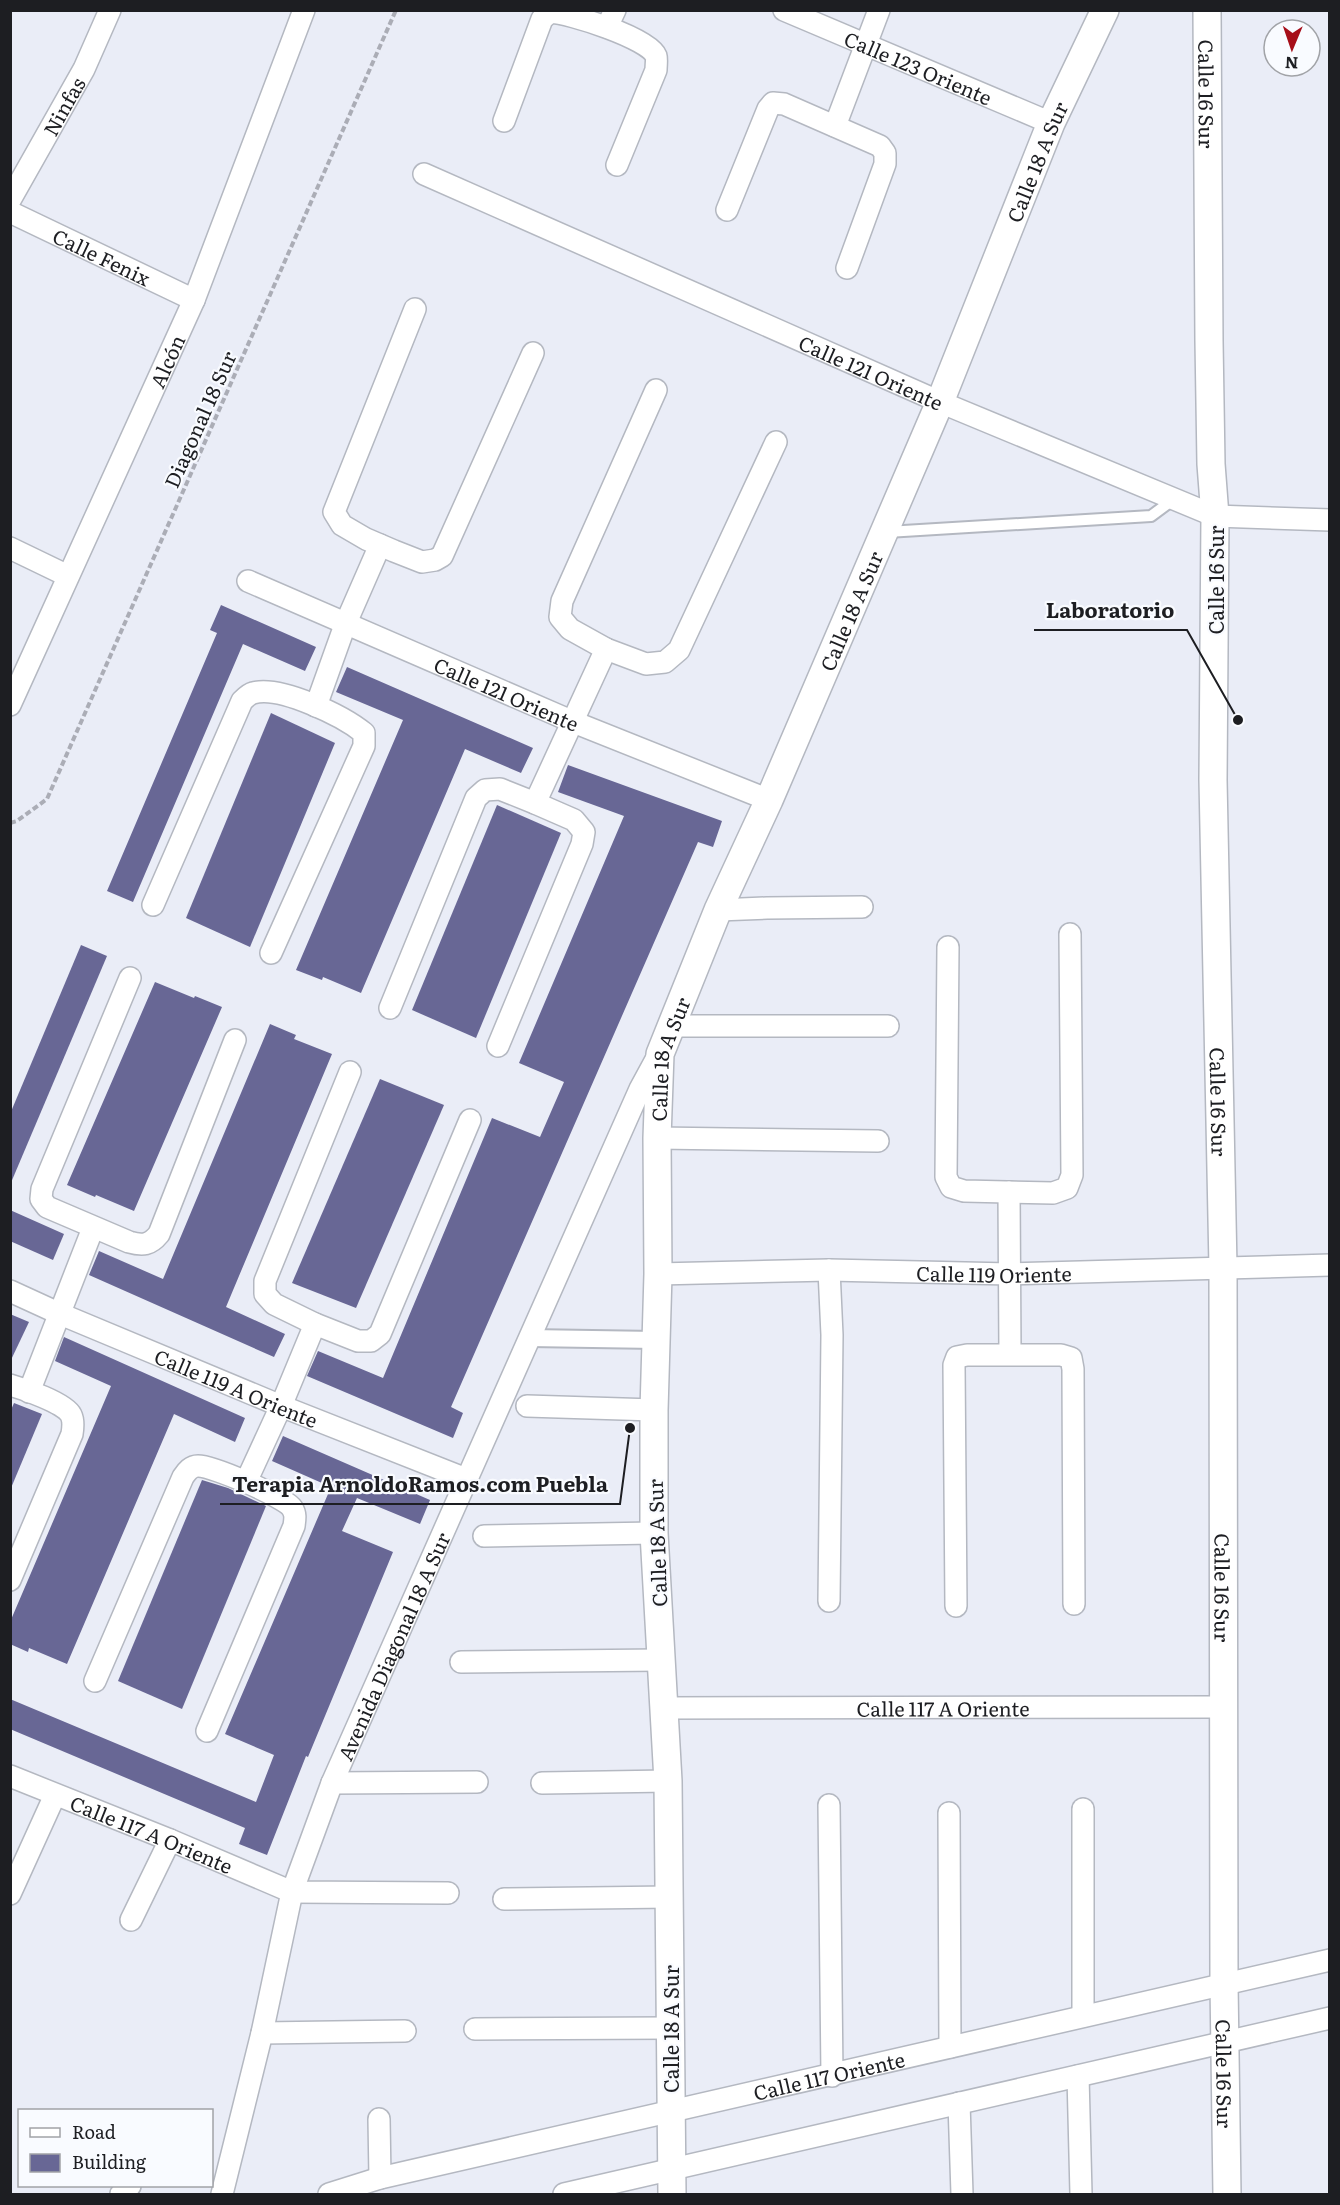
<svg xmlns="http://www.w3.org/2000/svg" width="1340" height="2205" font-family="Literata,serif">
	<style>
		.building { fill: #686795 }
		.lines { fill: none; stroke-linecap: round; stroke-linejoin: round }
		.service-casing { stroke: #b4b8c1; stroke-width: 14 }
		.pedestrian-casing { stroke: #b4b8c1; stroke-width: 20 }
		.minor-casing { stroke: #b4b8c1; stroke-width: 24 }
		.tertiary-casing { stroke: #b4b8c1; stroke-width: 30 }
		.path { stroke: #abadb6; stroke-width: 4; stroke-dasharray: 6 3; stroke-linecap: butt }
		.service { stroke: #fff; stroke-width: 10 }
		.pedestrian { stroke: #fff; stroke-width: 16 }
		.minor { stroke: #fff; stroke-width: 21 }
		.tertiary { stroke: #fff; stroke-width: 27 }
		.labels { text-anchor: middle; dominant-baseline: central; stroke-width: 4.5; stroke-linejoin: round; paint-order: stroke }
		.street-label { font-size: 20px; fill: #1d1e22; stroke: #f9fbff }
		.leader { fill: none; stroke: #1d1e22; stroke-width: 2 }
		.callout-dot { fill: #1d1e22; stroke: #f9fbff; stroke-width: 2 }
		.callout-label { font-size: 21px; text-anchor: middle; font-weight: bold; fill: #1d1e22; stroke: #f9fbff; stroke-width: 4.5; stroke-linejoin: round; paint-order: stroke }
	</style>
	<rect width="100%" height="100%" fill="#eaedf7"/>
	<g class="building">
		<polygon points="221,605 316,647 305,671 243,644 133,902 107,891 217,633 210,630"/>
		<polygon points="347,667 533,748 521,773 465,749 361,993 323,977 322,980 296,970 403,720 336,692"/>
		<polygon points="271,713 335,743 250,947 186,918"/>
		<polygon points="568,765 722,821 713,847 698,842 451,1407 463,1413 453,1438 307,1376 318,1351 383,1378 492,1118 540,1137 564,1082 519,1063 624,816 558,792"/>
		<polygon points="497,805 561,833 476,1038 412,1010"/>
		<polygon points="81,945 107,956 10,1185 10,1114"/>
		<polygon points="155,982 194,998 195,996 222,1007 134,1211 96,1195 95,1197 67,1185"/>
		<polygon points="270,1024 296,1035 294,1039 332,1054 226,1307 285,1334 274,1357 89,1275 99,1251 163,1279"/>
		<polygon points="380,1079 444,1105 356,1308 292,1283"/>
		<polygon points="10,1210 64,1234 53,1260 10,1241"/>
		<polygon points="10,1314 29,1322 10,1362"/>
		<polygon points="64,1337 245,1418 235,1442 174,1414 67,1664 29,1648 28,1652 10,1644 10,1622 111,1386 55,1361"/>
		<polygon points="14,1403 42,1414 11,1488 10,1412"/>
		<polygon points="283,1436 430,1500 420,1524 357,1498 342,1531 393,1552 308,1757 306,1756 267,1855 239,1844 245,1828 10,1729 10,1699 256,1802 274,1755 225,1734 331,1487 272,1461"/>
		<polygon points="202,1480 228,1488 266,1506 182,1709 118,1681"/>
	</g>
	<g class="lines">
		<g class="service-casing">
			<polyline id="service" points="887,532 1151,516 1174,499"/>
		</g>
		<g class="pedestrian-casing">
			<polyline id="pedestrian" points="529,1338 656,1340"/>
		</g>
		<g class="minor-casing">
			<g id="minor">
				<path id="s1" d="M784 10 1051 123"/>
				<polyline points="607,27 615,10"/>
				<path d="M504 121 542 19 550 12C569 13 649 38 656 56 657 59 656 66 656 70L617 165"/>
				<polyline points="835,126 879,10"/>
				<path id="s2" d="M424 174 940 402 1215 516 1330 520"/>
				<path id="s3" d="M10 200 84 69 110 10"/>
				<polyline points="727,210 768,109 773,103 784,104 880,146 885,153 885,164 847,268"/>
				<path id="s4" d="M10 212 194 300"/>
				<polyline points="415,309 334,512 342,525 366,539 394,551 422,562 435,560 442,556 533,353"/>
				<polyline points="656,390 562,601 560,617 570,629 606,649 646,664 665,662 679,650 776,442"/>
				<polyline points="10,548 68,576"/>
				<path id="s5" d="M248 581 571 721 769 800"/>
				<path id="s6" d="M10 705 194 300 304 10"/>
				<polyline points="316,706 345,625 380,545"/>
				<polyline points="535,803 606,649"/>
				<path d="M153 905 242 701C245 698 249 694 253 693 280 685 343 716 364 733V746L271 953"/>
				<polyline points="718,910 767,908 862,907"/>
				<polyline points="948,947 946,1177 951,1187 964,1191 1053,1193 1067,1188 1072,1175 1070,934"/>
				<path d="M130 978 42 1189 41 1199 47 1207 129 1242C143 1246 150 1245 159 1234L235 1040"/>
				<polyline points="390,1008 476,798 485,790 500,789 535,803 574,820 584,832 582,844 498,1046"/>
				<polyline points="670,1026 888,1026"/>
				<polyline points="350,1072 265,1281 265,1294 274,1304 315,1324 358,1341 371,1341 380,1334 470,1120"/>
				<polyline points="657,1138 878,1141"/>
				<polyline points="1009,1192 1010,1354"/>
				<path id="s7" d="M658 1274 829 1270 1010 1274 1330 1265"/>
				<path id="s8" d="M10 1291 58 1313 281 1406 466 1479"/>
				<path d="M10 1385C24 1389 65 1403 71 1415 74 1421 73 1428 72 1434L10 1580"/>
				<polyline points="29,1392 93,1228"/>
				<polyline points="527,1406 654,1410"/>
				<polyline points="246,1482 281,1406 315,1324"/>
				<polyline points="484,1536 654,1533"/>
				<polyline points="829,1601 832,1335 829,1270"/>
				<polyline points="956,1606 954,1365 957,1357 967,1355 1061,1355 1071,1358 1073,1369 1074,1604"/>
				<polyline points="461,1662 661,1660"/>
				<path d="M95 1681 183 1477C187 1471 191 1466 198 1466 213 1466 285 1497 292 1508 296 1514 295 1519 294 1526L207 1731"/>
				<path id="s9" d="M664 1708 1223 1707"/>
				<path id="s10" d="M10 1776 170 1840 292 1892 448 1893"/>
				<polyline points="332,1783 477,1782"/>
				<polyline points="542,1783 668,1781"/>
				<polyline points="829,1805 832,2076"/>
				<polyline points="1083,1809 1083,2016"/>
				<polyline points="949,1813 950,2047"/>
				<polyline points="10,1894 55,1795"/>
				<polyline points="504,1899 670,1897"/>
				<polyline points="131,1920 170,1840"/>
				<polyline points="475,2029 670,2028"/>
				<polyline points="262,2033 405,2031"/>
				<polyline points="1078,2076 1081,2194"/>
				<polyline points="959,2103 962,2194"/>
				<polyline points="379,2119 380,2178"/>
				<polyline points="121,2194 130,2186"/>
				<path id="s11" d="M222 2194 262 2033 292 1892 332 1783 640 1089 659 1054"/>
				<path id="s12" d="M329 2194 380 2178 1330 1960"/>
				<polyline points="564,2194 1330,2018"/>
			</g>
		</g>
		<g class="tertiary-casing">
			<g id="tertiary">
				<path id="s13" d="M1207 10 1209 341 1211 464 1215 516 1213 780 1223 1267 1224 1983 1227 2194"/>
				<path id="s14" d="M672 2194 668 1781 654 1533V1410L658 1274 657 1138 660 1054 718 910 769 800 940 402 1051 123 1105 10"/>
			</g>
		</g>
		<polyline class="path" points="10,823 17,821 47,799 396,10"/>
		<use href="#service" class="service"/>
		<use href="#pedestrian" class="pedestrian"/>
		<use href="#minor" class="minor"/>
		<use href="#tertiary" class="tertiary"/>
	</g>
	<g class="labels">
		<g class="street-label">
			<text stroke="none"><textPath href="#s1" startOffset="146">Calle 123 Oriente</textPath></text>
			<text stroke="none"><textPath href="#s13" startOffset="84">Calle 16 Sur</textPath></text>
			<text stroke="none"><textPath href="#s3" startOffset="108">Ninfas</textPath></text>
			<text stroke="none"><textPath href="#s14" startOffset="2109">Calle 18 A Sur</textPath></text>
			<text stroke="none"><textPath href="#s4" startOffset="102">Calle Fenix</textPath></text>
			<text stroke="none"><textPath href="#s6" startOffset="378">Alcón</textPath></text>
			<text stroke="none"><textPath href="#s2" startOffset="489">Calle 121 Oriente</textPath></text>
			<text transform="translate(199 419) rotate(-66)">Diagonal 18 Sur</text>
			<text transform="translate(1215 580) rotate(-90)">Calle 16 Sur</text>
			<text stroke="none"><textPath href="#s14" startOffset="1623">Calle 18 A Sur</textPath></text>
			<text stroke="none"><textPath href="#s5" startOffset="282">Calle 121 Oriente</textPath></text>
			<text stroke="none"><textPath href="#s14" startOffset="1137">Calle 18 A Sur</textPath></text>
			<text stroke="none"><textPath href="#s13" startOffset="1092">Calle 16 Sur</textPath></text>
			<text stroke="none"><textPath href="#s7" startOffset="336">Calle 119 Oriente</textPath></text>
			<text stroke="none"><textPath href="#s8" startOffset="246">Calle 119 A Oriente</textPath></text>
			<text transform="translate(656 1543) rotate(-92)">Calle 18 A Sur</text>
			<text stroke="none"><textPath href="#s13" startOffset="1578">Calle 16 Sur</textPath></text>
			<text stroke="none"><textPath href="#s11" startOffset="576">Avenida Diagonal 18 A Sur</textPath></text>
			<text stroke="none"><textPath href="#s9" startOffset="279">Calle 117 A Oriente</textPath></text>
			<text stroke="none"><textPath href="#s10" startOffset="153">Calle 117 A Oriente</textPath></text>
			<text transform="translate(670 2029) rotate(-90)">Calle 18 A Sur</text>
			<text stroke="none"><textPath href="#s13" startOffset="2064">Calle 16 Sur</textPath></text>
			<text stroke="none"><textPath href="#s12" startOffset="514">Calle 117 Oriente</textPath></text>
		</g>
	</g>
	<path class="leader" d="M1238 720L1187 630H1034M630 1428L620 1504H220"/>
	<g class="callout-dot">
		<circle cx="1238" cy="720" r="6"/>
		<circle cx="630" cy="1428" r="6"/>
	</g>
	<g class="callout-label">
		<text x="1110" y="618">Laboratorio</text>
		<text x="420" y="1492">Terapia ArnoldoRamos.com Puebla</text>
	</g>
	<rect width="1340" height="2205" fill="none" stroke="#1d1e22" stroke-width="24"/>
	<rect x="18" y="2109" width="195" height="78" fill="#f9fbff" stroke="#a1a3a7" stroke-width="1.5"/>
	<rect x="30" y="2128" width="30" height="9" fill="#ffffff" stroke="#a1a3a7" stroke-width="1.5"/>
	<text x="72" y="2139" font-size="18" fill="#1d1e22">Road</text>
	<rect x="30" y="2154" width="30" height="18" fill="#686795" stroke="#a1a3a7" stroke-width="1.5"/>
	<text x="72" y="2169" font-size="18" fill="#1d1e22">Building</text>
	<g transform="translate(1292 48) rotate(182)"><circle r="28" fill="#f9fbff" stroke="#a1a3a7" stroke-width="1.5"/>
	<path d="M0-4.5L10 22L0 15L-10 22Z" fill="#a60e19"/>
	<text y="-9" font-size="16" font-weight="bold" text-anchor="middle" fill="#1d1e22">N</text>
	</g>
</svg>
